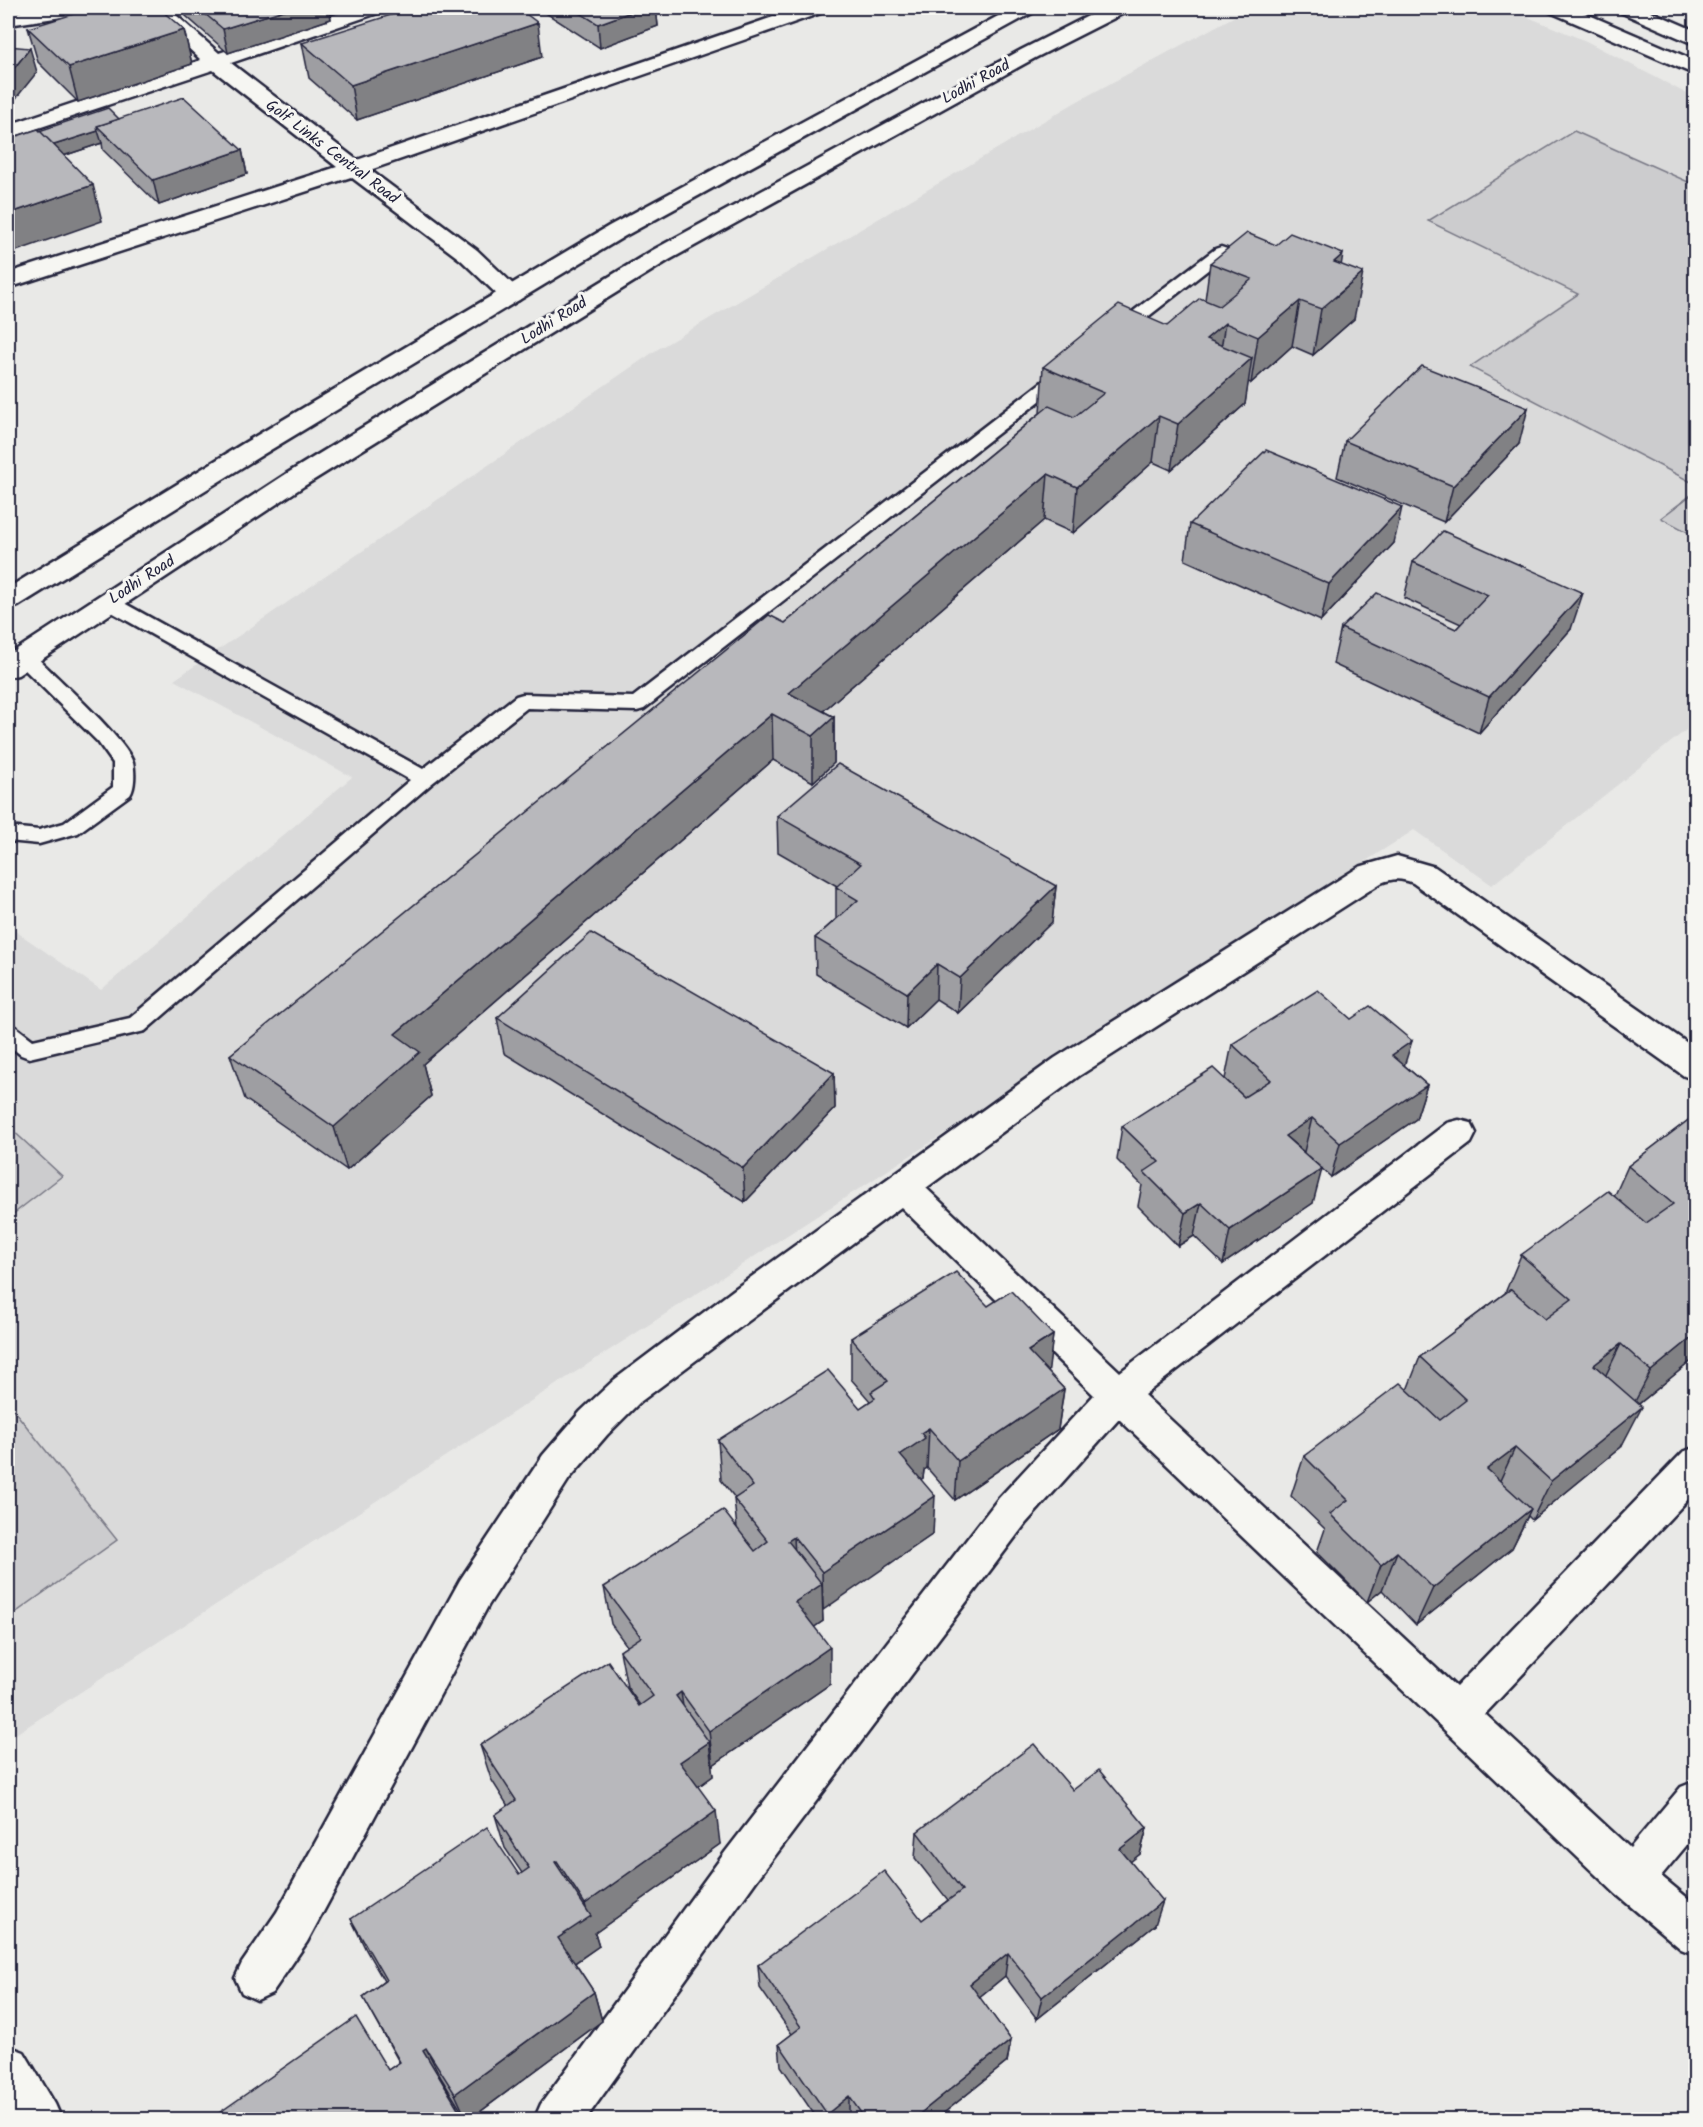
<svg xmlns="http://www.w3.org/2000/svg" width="1703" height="2127" font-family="Kalam,sans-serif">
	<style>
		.built { fill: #dadada }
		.green { fill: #ccccce; stroke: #777784; stroke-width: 1.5 }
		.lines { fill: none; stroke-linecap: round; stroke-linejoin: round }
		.lane-casing { stroke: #22223b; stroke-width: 5 }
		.street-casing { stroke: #22223b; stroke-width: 5 }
		.secondary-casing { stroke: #22223b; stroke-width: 5 }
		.lane { fill: #f6f6f2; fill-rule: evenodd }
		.street { fill: #f6f6f2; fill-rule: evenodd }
		.secondary { fill: #f6f6f2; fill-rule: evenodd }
		.wall { fill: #9e9ea2; stroke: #22223b; stroke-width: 1.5 }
		.shaded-wall { fill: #818184; stroke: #22223b; stroke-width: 1.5 }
		.building { fill: #b8b8bc; stroke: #22223b; stroke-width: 1.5 }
		.labels { text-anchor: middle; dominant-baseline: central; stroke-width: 6; stroke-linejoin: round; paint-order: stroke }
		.far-street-label { font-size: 16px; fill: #22223b; stroke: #f6f6f2 }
	</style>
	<rect width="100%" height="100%" fill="#e9e9e7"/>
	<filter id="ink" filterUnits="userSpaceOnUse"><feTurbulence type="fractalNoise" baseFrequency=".0167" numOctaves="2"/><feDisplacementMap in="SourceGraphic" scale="12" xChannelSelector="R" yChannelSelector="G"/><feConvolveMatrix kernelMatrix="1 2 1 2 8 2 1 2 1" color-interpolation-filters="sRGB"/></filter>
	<g filter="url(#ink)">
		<polygon class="built" points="1250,8 1506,8 1586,41 1695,98 1695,723 1492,885 1414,830 8,1739 8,926 101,990 352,777 174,680 658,349 1076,102"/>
		<g class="green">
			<polygon points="1574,131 1695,185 1695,484 1470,367 1578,294 1428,221"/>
			<polygon points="1695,492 1695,536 1661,518"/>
			<polygon points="8,1126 62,1176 8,1218"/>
			<polygon points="8,1403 117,1540 8,1618"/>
		</g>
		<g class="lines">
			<g class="lane-casing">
				<g id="lane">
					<polygon points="1221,247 1227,249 1229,252 1227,255 1122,337 1110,337 1108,333 1110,329 1215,249"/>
					<polygon points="1066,367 1072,368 1074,372 1072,376 644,709 637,711 527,708 431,784 145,1031 29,1058 21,1055 8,1045 8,1024 16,1027 33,1040 130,1018 410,780 101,606 99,602 101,598 115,598 423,769 516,696 523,694 633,697 1060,368"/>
					<path d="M24 651 31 652C51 672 128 741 133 763 135 771 135 788 130 795L78 833 39 844 8 841V827L39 830 64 823 113 787V763L98 742 17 662 14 657 17 652Z"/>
				</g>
			</g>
			<g class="street-casing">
				<g id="street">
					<polygon points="44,8 92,8 89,12 82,14 8,25 8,13"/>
					<polygon points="146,8 168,8 219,53 355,8 384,8 381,12 231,63 357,160 799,8 827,8 824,12 370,170 477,250 519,290 523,295 519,300 511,302 503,300 461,260 351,177 8,288 8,273 337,167 213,70 8,138 8,125 201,60"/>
					<path d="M1397 856 1435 867 1696 1049V1080L1684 1076 1413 883C1401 878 1393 878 1381 883L1079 1076 926 1188 1120 1372 1447 1123 1459 1120 1471 1123 1476 1133 1471 1143 1144 1395 1456 1687 1683 1452 1696 1447V1491L1485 1714 1630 1848 1681 1787 1696 1781V1834L1661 1876 1696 1905V1955L1681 1949 1616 1894 1119 1419 1026 1523 756 1881 585 2120H534L541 2104 726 1851 998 1499 1094 1395 901 1207 640 1402 607 1435 569 1479 488 1606 307 1942 272 1993 257 2000 242 1993 235 1978 242 1963 277 1912 460 1580 543 1455 581 1411 614 1380 736 1288 1055 1058 1359 867Z"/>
				</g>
			</g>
			<g class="secondary-casing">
				<g id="secondary">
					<polygon points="1013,8 1037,8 1034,12 625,236 262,455 18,606 8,609 8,588 244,443 609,226"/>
					<polygon points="1104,8 1129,8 1126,12 1035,58 669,260 304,486 18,675 8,677 8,655 286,474 653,250 1021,50"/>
					<polygon points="1547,8 1573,8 1696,61 1696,75 1550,12"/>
					<polygon points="1617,8 1643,8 1696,31 1696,45 1620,12"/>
					<polygon points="8,2046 24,2052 55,2104 62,2120 13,2120 8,2110"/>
				</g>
			</g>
			<use href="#lane" class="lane"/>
			<use href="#street" class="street"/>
			<use href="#secondary" class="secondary"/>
		</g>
		<g class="wall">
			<polygon points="184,8 329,8 331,19 228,53 186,16"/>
			<polygon points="538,8 656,8 658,26 600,48"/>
			<polygon points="680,8 715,8 692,15"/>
			<polygon points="28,28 184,30 192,64 78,102 38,62"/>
			<polygon points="302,43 542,57 357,120 309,78"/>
			<polygon points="119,119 242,150 247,174 159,205 103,150 102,143 63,156 102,221 39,131"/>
			<polygon points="1276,245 1341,265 1354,319 1313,355 1292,346 1251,383 1248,382 1245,404 1171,470 1153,462 1073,533 1044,520 823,711 834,717 834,763 813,782 773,760 423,1064 431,1096 347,1170 245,1099 230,1055 785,623 1040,413 1043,367 1167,326 1205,300 1210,263"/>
			<polygon points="1345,441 1519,444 1444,522 1337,477"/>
			<polygon points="1190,524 1394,543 1321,621 1185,560"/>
			<polygon points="1413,562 1571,629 1479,733 1333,664 1341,628 1456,629 1461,624 1404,598"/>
			<polygon points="777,816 1056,886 1052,922 958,1013 936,999 906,1028 816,974 815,938 836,919 836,887 837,886 778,852"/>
			<polygon points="497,1018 834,1073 835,1108 745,1202 504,1053"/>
			<polygon points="1232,1044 1405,1066 1427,1085 1416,1119 1331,1177 1309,1157 1313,1203 1223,1264 1194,1236 1178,1246 1138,1206 1142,1185 1117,1160 1122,1126 1244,1097 1225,1079"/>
			<polygon points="1695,1115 1695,1358 1639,1404 1621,1447 1532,1520 1528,1516 1512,1548 1416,1625 1382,1590 1367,1602 1317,1552 1325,1529 1291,1496 1304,1456 1407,1390 1420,1357 1505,1293 1521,1255 1614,1197 1628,1166"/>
			<polygon points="988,1306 1053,1335 1048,1372 1064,1389 1058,1429 955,1500 927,1468 924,1470 923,1478 921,1479 933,1534 822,1609 823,1621 814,1627 830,1684 713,1765 711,1763 713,1776 698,1787 720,1844 595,1933 599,1946 575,1963 594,1992 602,2021 469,2120 467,2120 440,2076 439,2076 464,2120 209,2120 388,2070 399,2062 363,1997 384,1981 366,1950 351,1919 519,1875 522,1873 505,1848 495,1815 508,1806 491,1779 480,1745 640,1705 627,1687 620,1651 627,1646 611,1624 604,1587 737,1528 734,1499 735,1498 721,1480 718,1440 860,1408 870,1401 851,1379 851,1338"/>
			<polygon points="1073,1790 1147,1828 1140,1854 1130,1861 1155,1925 1037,2019 1005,1976 979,1997 1011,2040 1007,2062 935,2120 851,2120 849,2116 845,2120 818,2120 781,2066 779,2044 792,2034 760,1988 758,1965 922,1920 948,1900 915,1858 917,1832"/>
		</g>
		<g class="shaded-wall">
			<polygon points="290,8 329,8 331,19 228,53 223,29"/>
			<polygon points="642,8 656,8 658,26 600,48 598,24"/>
			<polygon points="691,8 715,8 692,15"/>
			<polygon points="538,23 542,57 357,120 351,85"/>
			<polygon points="184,30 192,64 78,102 69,67"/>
			<polygon points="30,48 37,72 9,107 8,101 8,76"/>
			<polygon points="98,131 102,143 54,159 51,146"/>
			<polygon points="242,150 247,174 159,205 153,180"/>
			<polygon points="93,185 102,221 8,254 8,214"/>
			<polygon points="1343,254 1336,297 1363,273 1354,319 1313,355 1321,309 1334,262"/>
			<polygon points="1300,301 1292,346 1251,383 1258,337"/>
			<polygon points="1225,323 1218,369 1206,339"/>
			<polygon points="1252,358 1245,404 1171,470 1178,424"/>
			<polygon points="1528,408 1519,444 1444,522 1453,486"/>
			<polygon points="1159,416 1153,462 1073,533 1077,487"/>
			<polygon points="1048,474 1044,520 801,730 789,693"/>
			<polygon points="1402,507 1394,543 1321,621 1329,584"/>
			<polygon points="1583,593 1571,629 1479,733 1489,697"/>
			<polygon points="772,714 773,760 423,1064 431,1096 347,1170 334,1127 395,1034"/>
			<polygon points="834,717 834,763 813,782 813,736"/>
			<polygon points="1056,886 1052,922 958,1013 960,978"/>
			<polygon points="937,964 936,999 906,1028 907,993"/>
			<polygon points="1412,1041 1401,1076 1392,1055"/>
			<polygon points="834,1073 835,1108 745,1202 743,1168"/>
			<polygon points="1427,1085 1416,1119 1331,1177 1340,1143"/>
			<polygon points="1312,1118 1304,1152 1285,1136"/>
			<polygon points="1322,1169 1313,1203 1223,1264 1230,1230"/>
			<polygon points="1201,1203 1194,1236 1178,1246 1185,1213"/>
			<polygon points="1053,1335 1048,1376 1028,1351"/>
			<polygon points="1695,1335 1695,1358 1630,1411 1651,1371"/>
			<polygon points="1621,1344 1601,1385 1594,1365"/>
			<polygon points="1064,1389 1058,1429 955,1500 958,1461"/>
			<polygon points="1642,1407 1621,1447 1532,1520 1551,1481"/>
			<polygon points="929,1428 927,1468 924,1470 923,1478 899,1494 900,1455 921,1433"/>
			<polygon points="1515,1448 1497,1487 1487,1469"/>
			<polygon points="935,1496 933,1534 823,1610 822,1572"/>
			<polygon points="1531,1509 1512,1548 1416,1625 1433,1588"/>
			<polygon points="794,1537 796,1575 788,1541"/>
			<polygon points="1397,1552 1382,1590 1367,1602 1381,1565"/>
			<polygon points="822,1584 823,1621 797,1639 795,1602"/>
			<polygon points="830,1647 830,1684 713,1765 709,1731"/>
			<polygon points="681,1692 686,1728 676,1696"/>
			<polygon points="709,1742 713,1776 685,1796 680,1762"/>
			<polygon points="716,1811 720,1844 595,1933 599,1946 567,1968 558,1938 588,1917 585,1904"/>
			<polygon points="1147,1828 1140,1854 1114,1875 1120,1849"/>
			<polygon points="1163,1901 1155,1925 1037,2019 1042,1997"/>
			<polygon points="1008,1953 1005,1976 967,2007 970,1984"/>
			<polygon points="594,1992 602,2021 469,2120 467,2120 455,2094"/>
			<polygon points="1011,2040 1007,2062 935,2120 912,2120"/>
			<polygon points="426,2048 440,2076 437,2078 423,2050"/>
			<polygon points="849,2096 849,2116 845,2120 827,2120 827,2114"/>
			<polygon points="462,2115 464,2120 455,2120"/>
		</g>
		<g class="building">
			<polygon points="93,8 159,8 184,30 69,67 28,28"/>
			<polygon points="198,8 290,8 223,29"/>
			<polygon points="413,8 518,8 538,23 351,85 302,43"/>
			<polygon points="572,8 642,8 598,24"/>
			<polygon points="8,46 30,48 8,76"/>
			<polygon points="184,97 242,150 153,180 97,126"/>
			<polygon points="108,108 119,119 97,126 98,131 54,145 39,131"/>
			<polygon points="38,129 93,185 8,214 8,139"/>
			<polygon points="1247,233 1276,245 1290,233 1343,254 1334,262 1363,273 1321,309 1300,301 1258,337 1225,323 1206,339 1252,358 1178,424 1159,416 1077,487 1048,474 789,693 834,717 813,736 772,714 395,1034 420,1052 334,1127 230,1055 769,615 785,623 1049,406 1074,417 1104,393 1043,367 1119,305 1167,326 1200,298 1219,306 1252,279 1210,263"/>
			<polygon points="1422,366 1528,408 1453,486 1345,441"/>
			<polygon points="1266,450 1402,507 1329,584 1190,524"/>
			<polygon points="1443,531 1583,593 1489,697 1341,628 1377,593 1456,629 1488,595 1413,562"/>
			<polygon points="838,764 1056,886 960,978 937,964 907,993 815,938 858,900 836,887 861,864 777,816"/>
			<polygon points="591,933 834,1073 743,1168 497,1018"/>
			<polygon points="1318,990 1351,1019 1370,1006 1412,1041 1392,1055 1427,1085 1340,1143 1312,1118 1285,1136 1322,1169 1230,1230 1201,1203 1185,1213 1144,1172 1159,1162 1122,1126 1213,1068 1244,1097 1271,1080 1232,1044"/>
			<polygon points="1695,1115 1695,1335 1651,1371 1621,1344 1594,1365 1642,1407 1551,1481 1515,1448 1487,1469 1531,1509 1433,1588 1397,1552 1381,1565 1330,1514 1348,1500 1304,1456 1400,1383 1440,1420 1466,1400 1420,1357 1511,1289 1545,1319 1572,1299 1521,1255 1608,1191 1646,1223 1673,1204 1628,1166"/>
			<polygon points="956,1272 988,1306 1011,1291 1053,1335 1028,1351 1064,1389 958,1461 929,1428 921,1433 925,1438 900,1455 935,1496 822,1572 794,1537 788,1541 822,1584 795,1602 830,1647 709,1731 681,1692 676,1696 709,1742 680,1762 716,1811 585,1904 557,1861 555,1862 591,1916 558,1938 594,1992 455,2094 426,2048 423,2050 462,2115 455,2120 209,2120 356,2017 388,2070 400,2062 363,1997 386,1980 351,1919 487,1827 519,1875 529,1868 495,1815 516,1800 480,1745 608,1661 639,1706 653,1696 620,1651 641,1637 604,1587 723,1510 755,1551 768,1541 734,1499 753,1486 718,1440 828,1370 860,1408 875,1398 871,1392 888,1381 851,1338"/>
			<polygon points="1034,1744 1073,1790 1099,1770 1147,1828 1120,1849 1163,1901 1042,1997 1008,1953 970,1984 1011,2040 912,2120 866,2120 849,2096 827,2114 779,2044 801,2027 758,1965 884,1871 922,1920 962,1890 917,1832"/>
		</g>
	</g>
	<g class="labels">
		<g class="far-street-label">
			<text transform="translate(976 82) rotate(-29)">Lodhi Road</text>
			<text transform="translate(332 152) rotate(37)">Golf Links Central Road</text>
			<text transform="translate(554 321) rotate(-32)">Lodhi Road</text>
			<text transform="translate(142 580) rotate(-33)">Lodhi Road</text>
		</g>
	</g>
	<rect width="1703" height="2127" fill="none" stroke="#f6f6f2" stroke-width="30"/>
	<rect x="15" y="15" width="1673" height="2097" fill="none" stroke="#22223b" stroke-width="2" filter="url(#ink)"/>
</svg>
